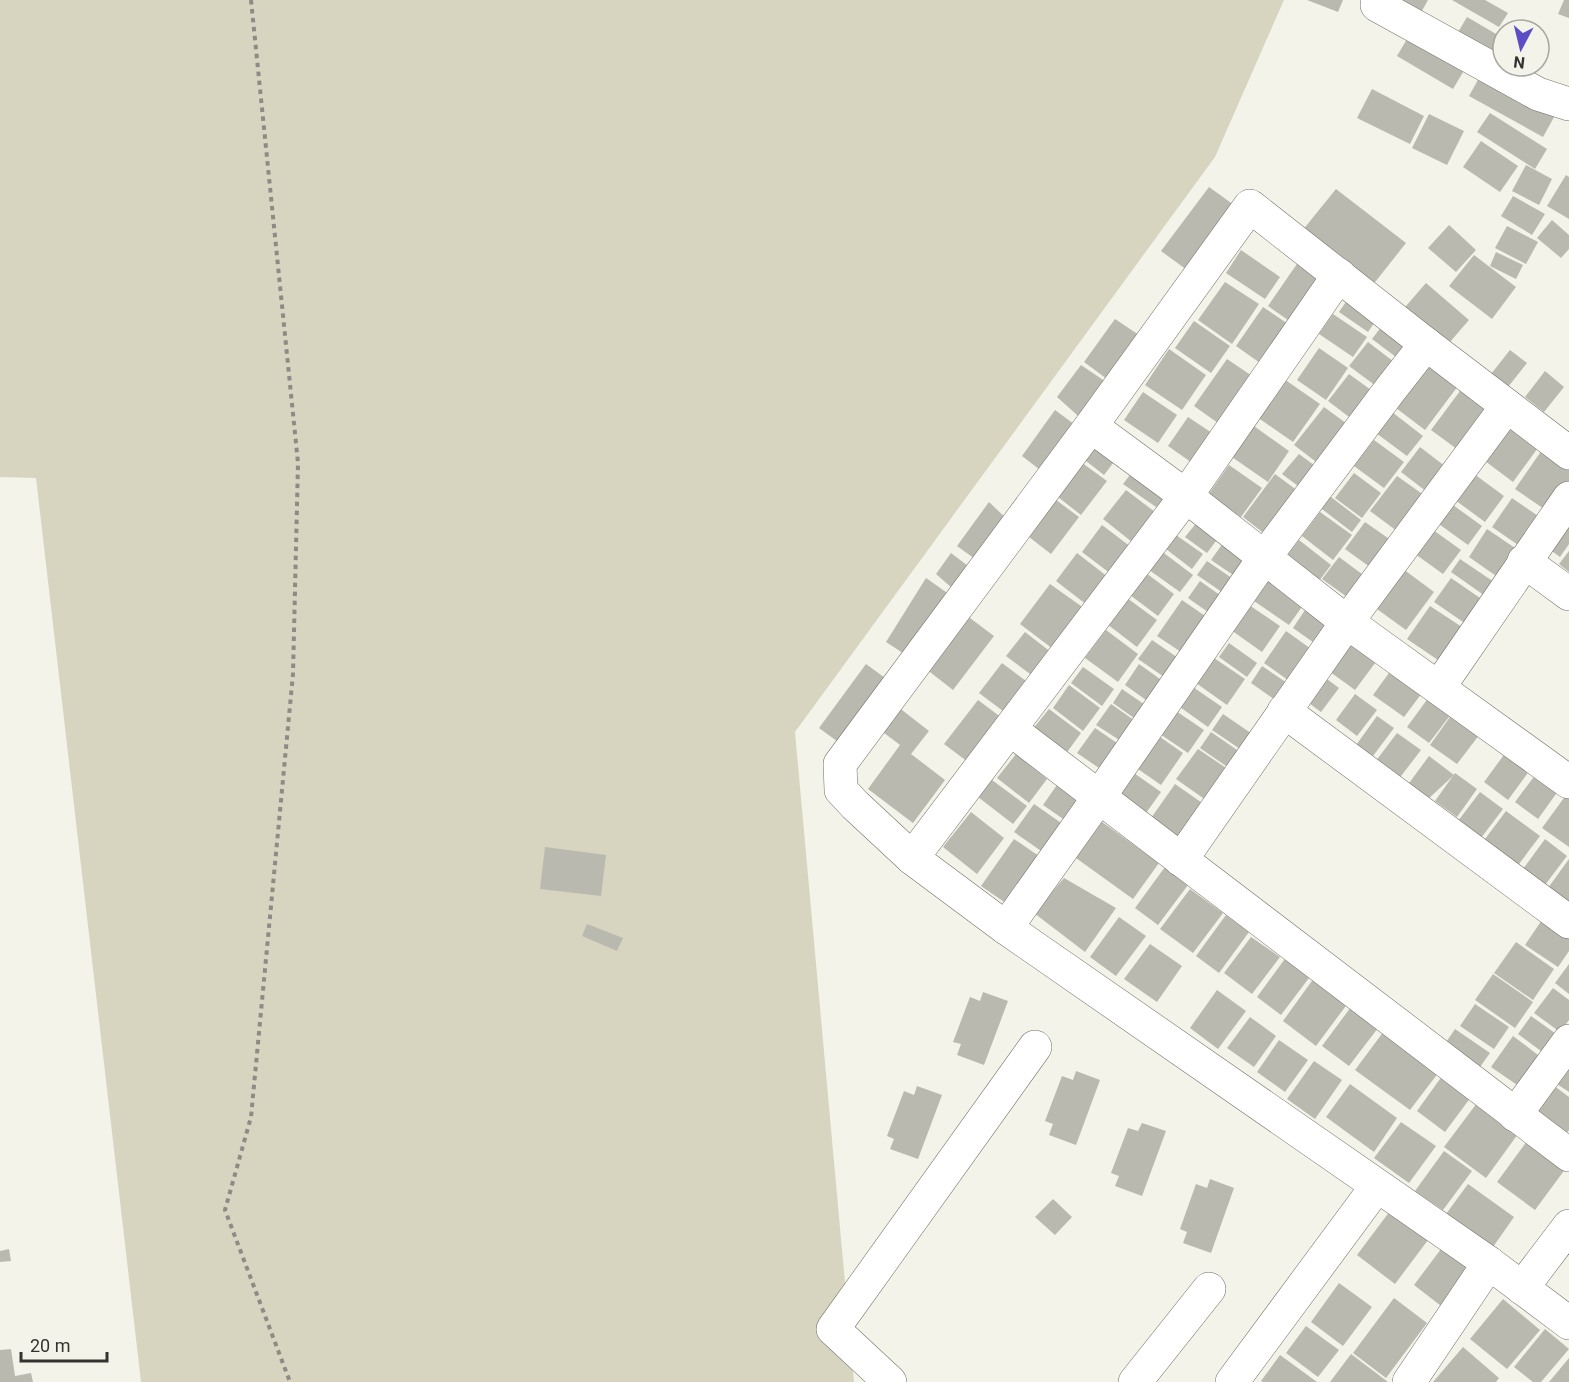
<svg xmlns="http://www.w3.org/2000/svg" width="1569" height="1382" font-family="Roboto,sans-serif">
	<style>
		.green { fill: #d7d5c0 }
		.building { fill: #bab9af }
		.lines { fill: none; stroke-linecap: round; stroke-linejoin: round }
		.minor-casing { stroke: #706f66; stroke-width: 34 }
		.path { stroke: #8c8b85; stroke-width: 4; stroke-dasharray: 4.5 4.5; stroke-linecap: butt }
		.minor { stroke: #fff; stroke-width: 33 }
	</style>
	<rect width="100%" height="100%" fill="#f4f3e9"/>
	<polygon class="green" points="0,0 1284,0 1215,157 795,732 854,1382 141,1382 36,478 0,477"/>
	<g class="building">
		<polygon points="1307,0 1343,0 1338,12"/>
		<polygon points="1385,0 1428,0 1418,18"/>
		<polygon points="1452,0 1485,0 1508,13 1499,27"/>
		<polygon points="1564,0 1569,0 1569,18 1558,14"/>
		<polygon points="1467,17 1503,38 1503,66 1454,39"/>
		<polygon points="1413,29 1469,62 1453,89 1397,56"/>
		<polygon points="1484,69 1558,110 1543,137 1469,96"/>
		<polygon points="1372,89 1424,116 1410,144 1357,118"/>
		<polygon points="1490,113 1547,149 1535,169 1477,132"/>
		<polygon points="1429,114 1464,131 1447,165 1412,148"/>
		<polygon points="1481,141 1518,166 1500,192 1463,167"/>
		<polygon points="1526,165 1552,179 1539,205 1512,191"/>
		<polygon points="1566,175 1569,177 1569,219 1547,206"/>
		<polygon points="1209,187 1234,205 1187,270 1161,251"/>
		<polygon points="1336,189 1406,243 1372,286 1302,231"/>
		<polygon points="1513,196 1545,214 1532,235 1501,216"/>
		<polygon points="1552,220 1569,235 1569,249 1561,258 1537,238"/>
		<polygon points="1449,225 1476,250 1456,272 1428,248"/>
		<polygon points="1507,226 1538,242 1526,264 1495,248"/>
		<polygon points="1241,250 1280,277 1265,299 1226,273"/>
		<polygon points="1496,252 1523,265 1516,279 1490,266"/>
		<polygon points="1474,255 1516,287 1492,319 1449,286"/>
		<polygon points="1299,261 1330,282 1298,327 1268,306"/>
		<polygon points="1225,282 1259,304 1232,344 1198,320"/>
		<polygon points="1426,283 1469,320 1443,350 1400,313"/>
		<polygon points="1352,293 1381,313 1368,332 1339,312"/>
		<polygon points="1263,307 1297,330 1270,370 1236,346"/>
		<polygon points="1333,314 1367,337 1353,357 1319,334"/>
		<polygon points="1388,318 1416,339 1400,360 1372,339"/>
		<polygon points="1115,319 1145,339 1107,379 1084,362"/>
		<polygon points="1194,321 1230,346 1211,373 1175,348"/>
		<polygon points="1368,342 1398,365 1380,389 1349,366"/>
		<polygon points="1319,348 1348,368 1326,400 1297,380"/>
		<polygon points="1169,349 1206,375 1182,410 1145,385"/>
		<polygon points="1510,350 1527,363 1508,387 1491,374"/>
		<polygon points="1428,357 1461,382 1425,430 1392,405"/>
		<polygon points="1227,359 1258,380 1225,428 1194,406"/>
		<polygon points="1081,365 1112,386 1086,423 1057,397"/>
		<polygon points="1545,371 1564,387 1544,412 1525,397"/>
		<polygon points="1349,374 1378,395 1357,423 1328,401"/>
		<polygon points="1284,379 1320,404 1293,442 1257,417"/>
		<polygon points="1463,387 1493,409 1461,452 1431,430"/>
		<polygon points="1143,392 1177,415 1158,443 1124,420"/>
		<polygon points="1324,407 1354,429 1324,468 1294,445"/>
		<polygon points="1055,410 1082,430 1048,476 1022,456"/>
		<polygon points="1392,412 1423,436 1407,456 1376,433"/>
		<polygon points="1188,417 1218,437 1198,467 1168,446"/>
		<polygon points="1505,418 1540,445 1513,482 1477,455"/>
		<polygon points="1251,424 1289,451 1268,482 1229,455"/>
		<polygon points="1092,436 1120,454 1104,475 1077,454"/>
		<polygon points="1374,440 1404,462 1384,488 1354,466"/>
		<polygon points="1420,447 1450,470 1431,495 1401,472"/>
		<polygon points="1544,447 1569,465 1569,485 1550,513 1515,489"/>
		<polygon points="1299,454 1318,468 1302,489 1282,474"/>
		<polygon points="1074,457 1107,481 1081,515 1049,490"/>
		<polygon points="1229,465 1262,488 1241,517 1208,495"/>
		<polygon points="1133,471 1167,496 1156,507 1123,484"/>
		<polygon points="1470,471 1504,496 1485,522 1451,497"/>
		<polygon points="1354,473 1381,493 1362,518 1335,498"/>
		<polygon points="1275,474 1302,494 1270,538 1243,517"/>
		<polygon points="1397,476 1428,498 1401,534 1370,511"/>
		<polygon points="1126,490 1155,512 1132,542 1103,519"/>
		<polygon points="1048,494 1079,517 1051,554 1020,530"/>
		<polygon points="1327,494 1361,520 1352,532 1318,506"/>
		<polygon points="1512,498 1541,518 1521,547 1492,527"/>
		<polygon points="1446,500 1482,526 1468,545 1432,519"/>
		<polygon points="989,502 1012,524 982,564 957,546"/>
		<polygon points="1320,512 1352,535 1333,560 1302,536"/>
		<polygon points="1198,521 1219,537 1207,553 1185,537"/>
		<polygon points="1365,522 1395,543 1374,570 1345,549"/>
		<polygon points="1102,525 1131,547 1111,574 1082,552"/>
		<polygon points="1569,525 1569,544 1560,557 1545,546"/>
		<polygon points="1429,527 1461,550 1443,574 1411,551"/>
		<polygon points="1487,529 1518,550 1499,578 1469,557"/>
		<polygon points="1176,535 1203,554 1192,569 1166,549"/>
		<polygon points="1299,540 1331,565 1316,585 1283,561"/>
		<polygon points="1223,543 1254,564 1242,581 1211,560"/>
		<polygon points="1156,547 1193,575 1180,592 1142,565"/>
		<polygon points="1569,551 1569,572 1559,564"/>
		<polygon points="951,553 976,572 960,595 936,574"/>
		<polygon points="1077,553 1108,577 1087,605 1056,581"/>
		<polygon points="1339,557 1370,580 1354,602 1322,579"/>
		<polygon points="1460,559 1497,584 1488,598 1451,572"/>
		<polygon points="1207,561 1242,585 1232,599 1197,575"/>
		<polygon points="1399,566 1434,592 1406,630 1370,604"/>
		<polygon points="1271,570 1309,597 1289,625 1251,599"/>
		<polygon points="1146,573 1174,594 1158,616 1130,595"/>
		<polygon points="926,578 956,599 912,659 886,642"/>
		<polygon points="1451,578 1483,600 1466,624 1434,602"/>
		<polygon points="1200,581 1227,600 1215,617 1188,598"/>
		<polygon points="1050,584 1088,611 1057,652 1020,624"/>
		<polygon points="1127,598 1157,620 1137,647 1107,624"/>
		<polygon points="1182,600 1208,618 1184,654 1157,636"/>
		<polygon points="1311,601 1338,620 1320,647 1293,628"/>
		<polygon points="1249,605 1280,626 1262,652 1231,630"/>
		<polygon points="1430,606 1462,627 1438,660 1407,639"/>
		<polygon points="962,612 994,636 953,690 921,665"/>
		<polygon points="1106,630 1138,654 1118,682 1085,658"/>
		<polygon points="1286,631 1314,651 1292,683 1264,663"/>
		<polygon points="1025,632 1056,656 1038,680 1006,656"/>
		<polygon points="1348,636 1381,655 1355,690 1322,666"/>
		<polygon points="1152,640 1184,662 1170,681 1138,659"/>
		<polygon points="1229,643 1257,663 1247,677 1219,657"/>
		<polygon points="1214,658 1245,679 1227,705 1196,683"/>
		<polygon points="1002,663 1030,684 1007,714 979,693"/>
		<polygon points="866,664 892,683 845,747 819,728"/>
		<polygon points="1139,664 1167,684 1153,705 1125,685"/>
		<polygon points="1262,666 1293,687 1281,704 1251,683"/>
		<polygon points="1394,666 1425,689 1404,717 1373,695"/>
		<polygon points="1083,667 1114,689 1102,706 1071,683"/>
		<polygon points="1316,671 1339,688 1321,712 1298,695"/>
		<polygon points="1069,685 1100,708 1083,731 1053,708"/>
		<polygon points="1190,685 1222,707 1208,727 1177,705"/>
		<polygon points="1122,689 1151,709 1141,723 1113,703"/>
		<polygon points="1355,694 1377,710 1357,736 1336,720"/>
		<polygon points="1429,697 1452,713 1429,743 1407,727"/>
		<polygon points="978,700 1006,721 972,765 944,744"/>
		<polygon points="893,703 929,731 911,754 945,780 913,823 868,789 900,745 875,726"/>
		<polygon points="1111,704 1141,725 1127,745 1096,725"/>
		<polygon points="1049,709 1081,733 1065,755 1032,730"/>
		<polygon points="1455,710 1483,730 1457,764 1430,745"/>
		<polygon points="1176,711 1204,730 1188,753 1160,734"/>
		<polygon points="1223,714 1258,738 1246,753 1212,730"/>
		<polygon points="1377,716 1394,728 1370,760 1354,748"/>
		<polygon points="1095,728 1120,745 1102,770 1077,753"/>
		<polygon points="1211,732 1240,752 1229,768 1200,748"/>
		<polygon points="1397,733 1421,750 1398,780 1375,762"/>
		<polygon points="1160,737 1183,753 1161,785 1138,769"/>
		<polygon points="1509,748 1533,766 1508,800 1484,782"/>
		<polygon points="1198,749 1232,772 1210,803 1176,779"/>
		<polygon points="1016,754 1047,779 1029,803 997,778"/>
		<polygon points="1429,756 1454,775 1427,800 1407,786"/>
		<polygon points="1539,770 1561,787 1538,819 1515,802"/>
		<polygon points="1131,771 1161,792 1141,820 1111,799"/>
		<polygon points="1455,773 1477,789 1457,817 1435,801"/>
		<polygon points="992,780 1027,806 1013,824 978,797"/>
		<polygon points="1059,782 1085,800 1069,823 1043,805"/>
		<polygon points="1175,784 1208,807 1183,844 1149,821"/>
		<polygon points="1569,791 1569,847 1542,828"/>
		<polygon points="1480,792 1503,809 1481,838 1458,821"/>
		<polygon points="1034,804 1067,827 1047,855 1014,832"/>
		<polygon points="1506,811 1540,836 1516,868 1482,843"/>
		<polygon points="971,812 1004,838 977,874 943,847"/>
		<polygon points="1102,822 1159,863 1133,899 1076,858"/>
		<polygon points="1014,839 1049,863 1016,910 981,886"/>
		<polygon points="1545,839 1567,856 1545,885 1523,869"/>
		<polygon points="545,847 606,855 601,896 540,889"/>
		<polygon points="1569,859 1569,904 1548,888"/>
		<polygon points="1165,867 1188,885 1158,925 1135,908"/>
		<polygon points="1064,878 1116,908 1085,952 1034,913"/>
		<polygon points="1190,889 1223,913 1193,953 1160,929"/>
		<polygon points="1548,911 1569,926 1569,951 1558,967 1525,945"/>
		<polygon points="1226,915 1249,932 1219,973 1196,956"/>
		<polygon points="1119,917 1146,936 1116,976 1090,957"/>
		<polygon points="587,924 623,938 617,951 582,936"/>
		<polygon points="1251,937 1280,957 1252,994 1224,973"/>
		<polygon points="1516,942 1554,969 1533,1000 1494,973"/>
		<polygon points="1150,944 1182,966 1157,1002 1124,979"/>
		<polygon points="1287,956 1312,974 1281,1015 1257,997"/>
		<polygon points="1569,964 1569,994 1555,983"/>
		<polygon points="1493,974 1533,1002 1515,1028 1475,1000"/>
		<polygon points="1314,978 1348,1003 1316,1046 1283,1021"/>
		<polygon points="1553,988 1569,1000 1569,1020 1560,1032 1534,1013"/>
		<polygon points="1217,990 1246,1011 1218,1049 1190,1028"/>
		<polygon points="983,992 1008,1001 984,1065 957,1055 961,1044 953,1042 970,997 980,1001"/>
		<polygon points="1475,1004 1509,1027 1494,1049 1460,1026"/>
		<polygon points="1351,1007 1378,1028 1349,1066 1322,1046"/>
		<polygon points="1531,1016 1559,1036 1545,1054 1518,1034"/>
		<polygon points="1250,1017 1276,1036 1254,1067 1227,1048"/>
		<polygon points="1390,1023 1445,1064 1410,1110 1355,1070"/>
		<polygon points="1455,1029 1490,1053 1475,1074 1441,1050"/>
		<polygon points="1513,1036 1542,1058 1520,1087 1491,1067"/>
		<polygon points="1279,1040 1308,1060 1285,1092 1257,1072"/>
		<polygon points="1314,1061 1342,1080 1315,1119 1287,1099"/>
		<polygon points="1569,1062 1569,1092 1554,1082"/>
		<polygon points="1076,1071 1100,1080 1076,1145 1049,1135 1053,1124 1045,1121 1062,1076 1073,1080"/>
		<polygon points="1445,1072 1474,1093 1445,1132 1417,1111"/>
		<polygon points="1350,1084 1397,1118 1374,1152 1326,1117"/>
		<polygon points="1553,1085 1569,1097 1569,1130 1564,1137 1532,1112"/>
		<polygon points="917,1086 942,1095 918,1159 890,1149 894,1139 887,1136 904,1091 914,1095"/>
		<polygon points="1477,1103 1518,1134 1486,1178 1444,1147"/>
		<polygon points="1401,1122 1436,1146 1409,1183 1374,1158"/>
		<polygon points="1142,1123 1166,1131 1142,1196 1115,1186 1119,1176 1111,1173 1128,1128 1138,1131"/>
		<polygon points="1533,1133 1569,1164 1535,1210 1497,1182"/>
		<polygon points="1444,1151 1472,1171 1443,1210 1415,1191"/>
		<polygon points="1210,1179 1234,1188 1211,1253 1183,1243 1187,1232 1180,1229 1196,1184 1207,1188"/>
		<polygon points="1468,1184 1514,1217 1493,1247 1446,1214"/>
		<polygon points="1053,1199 1072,1217 1055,1235 1035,1217"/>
		<polygon points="1390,1211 1428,1240 1395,1284 1357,1255"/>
		<polygon points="1444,1245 1476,1268 1445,1309 1414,1285"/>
		<polygon points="9,1249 11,1261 0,1262 0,1251"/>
		<polygon points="1339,1283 1372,1307 1343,1346 1311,1322"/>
		<polygon points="1394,1298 1427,1323 1386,1378 1353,1353"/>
		<polygon points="1503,1299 1540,1330 1507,1369 1470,1339"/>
		<polygon points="1306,1326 1339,1350 1318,1377 1286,1353"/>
		<polygon points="1545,1329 1569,1349 1541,1382 1533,1382 1514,1367"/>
		<polygon points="1463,1347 1499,1378 1496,1382 1433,1382"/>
		<polygon points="11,1349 15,1376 31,1373 33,1382 0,1382 0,1350"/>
		<polygon points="1351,1354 1388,1382 1330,1382"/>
		<polygon points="1280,1355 1317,1382 1263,1382 1261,1381"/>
		<polygon points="1569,1358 1569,1382 1549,1382"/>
	</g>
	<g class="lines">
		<g class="minor-casing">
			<g id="minor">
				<polyline points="1377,5 1538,94 1569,104"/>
				<polyline points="1091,426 1186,496 1347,622 1569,782"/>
				<polyline points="1569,453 1426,344 1250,206 1091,426 840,764 841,790 855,805 912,858 1006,928 1489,1263 1569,1323"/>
				<polyline points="1524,561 1569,594"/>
				<polyline points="1439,687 1569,498"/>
				<polyline points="1284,711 1569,922"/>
				<polyline points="1010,729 1569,1155"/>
				<polyline points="912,858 1186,496 1339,275"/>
				<polyline points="1181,860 1347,622 1507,406"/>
				<polyline points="1006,928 1099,797 1264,558 1390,390 1426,344"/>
				<polyline points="1515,1115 1569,1041"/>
				<polyline points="1522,1288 1569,1226"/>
				<polyline points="890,1382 833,1329 1035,1047"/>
				<polyline points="1135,1382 1209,1289"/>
				<polyline points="1232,1382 1377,1186"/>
				<polyline points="1409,1382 1489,1263"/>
			</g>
		</g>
		<polyline class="path" points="251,0 298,463 293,674 251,1117 225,1210 290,1382"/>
		<use href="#minor" class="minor"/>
	</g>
	<g transform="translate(1521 48) rotate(187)"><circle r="28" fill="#f4f3e9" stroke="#a7a69f" stroke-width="1.5"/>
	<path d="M0-4.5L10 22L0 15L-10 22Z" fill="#5b4dc5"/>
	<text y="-9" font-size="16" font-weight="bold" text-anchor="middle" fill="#34332f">N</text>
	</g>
	<path d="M21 1352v9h86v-9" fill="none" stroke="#34332f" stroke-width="3"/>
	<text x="30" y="1352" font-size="18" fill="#34332f" stroke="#f4f3e9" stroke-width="4.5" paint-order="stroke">20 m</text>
</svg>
